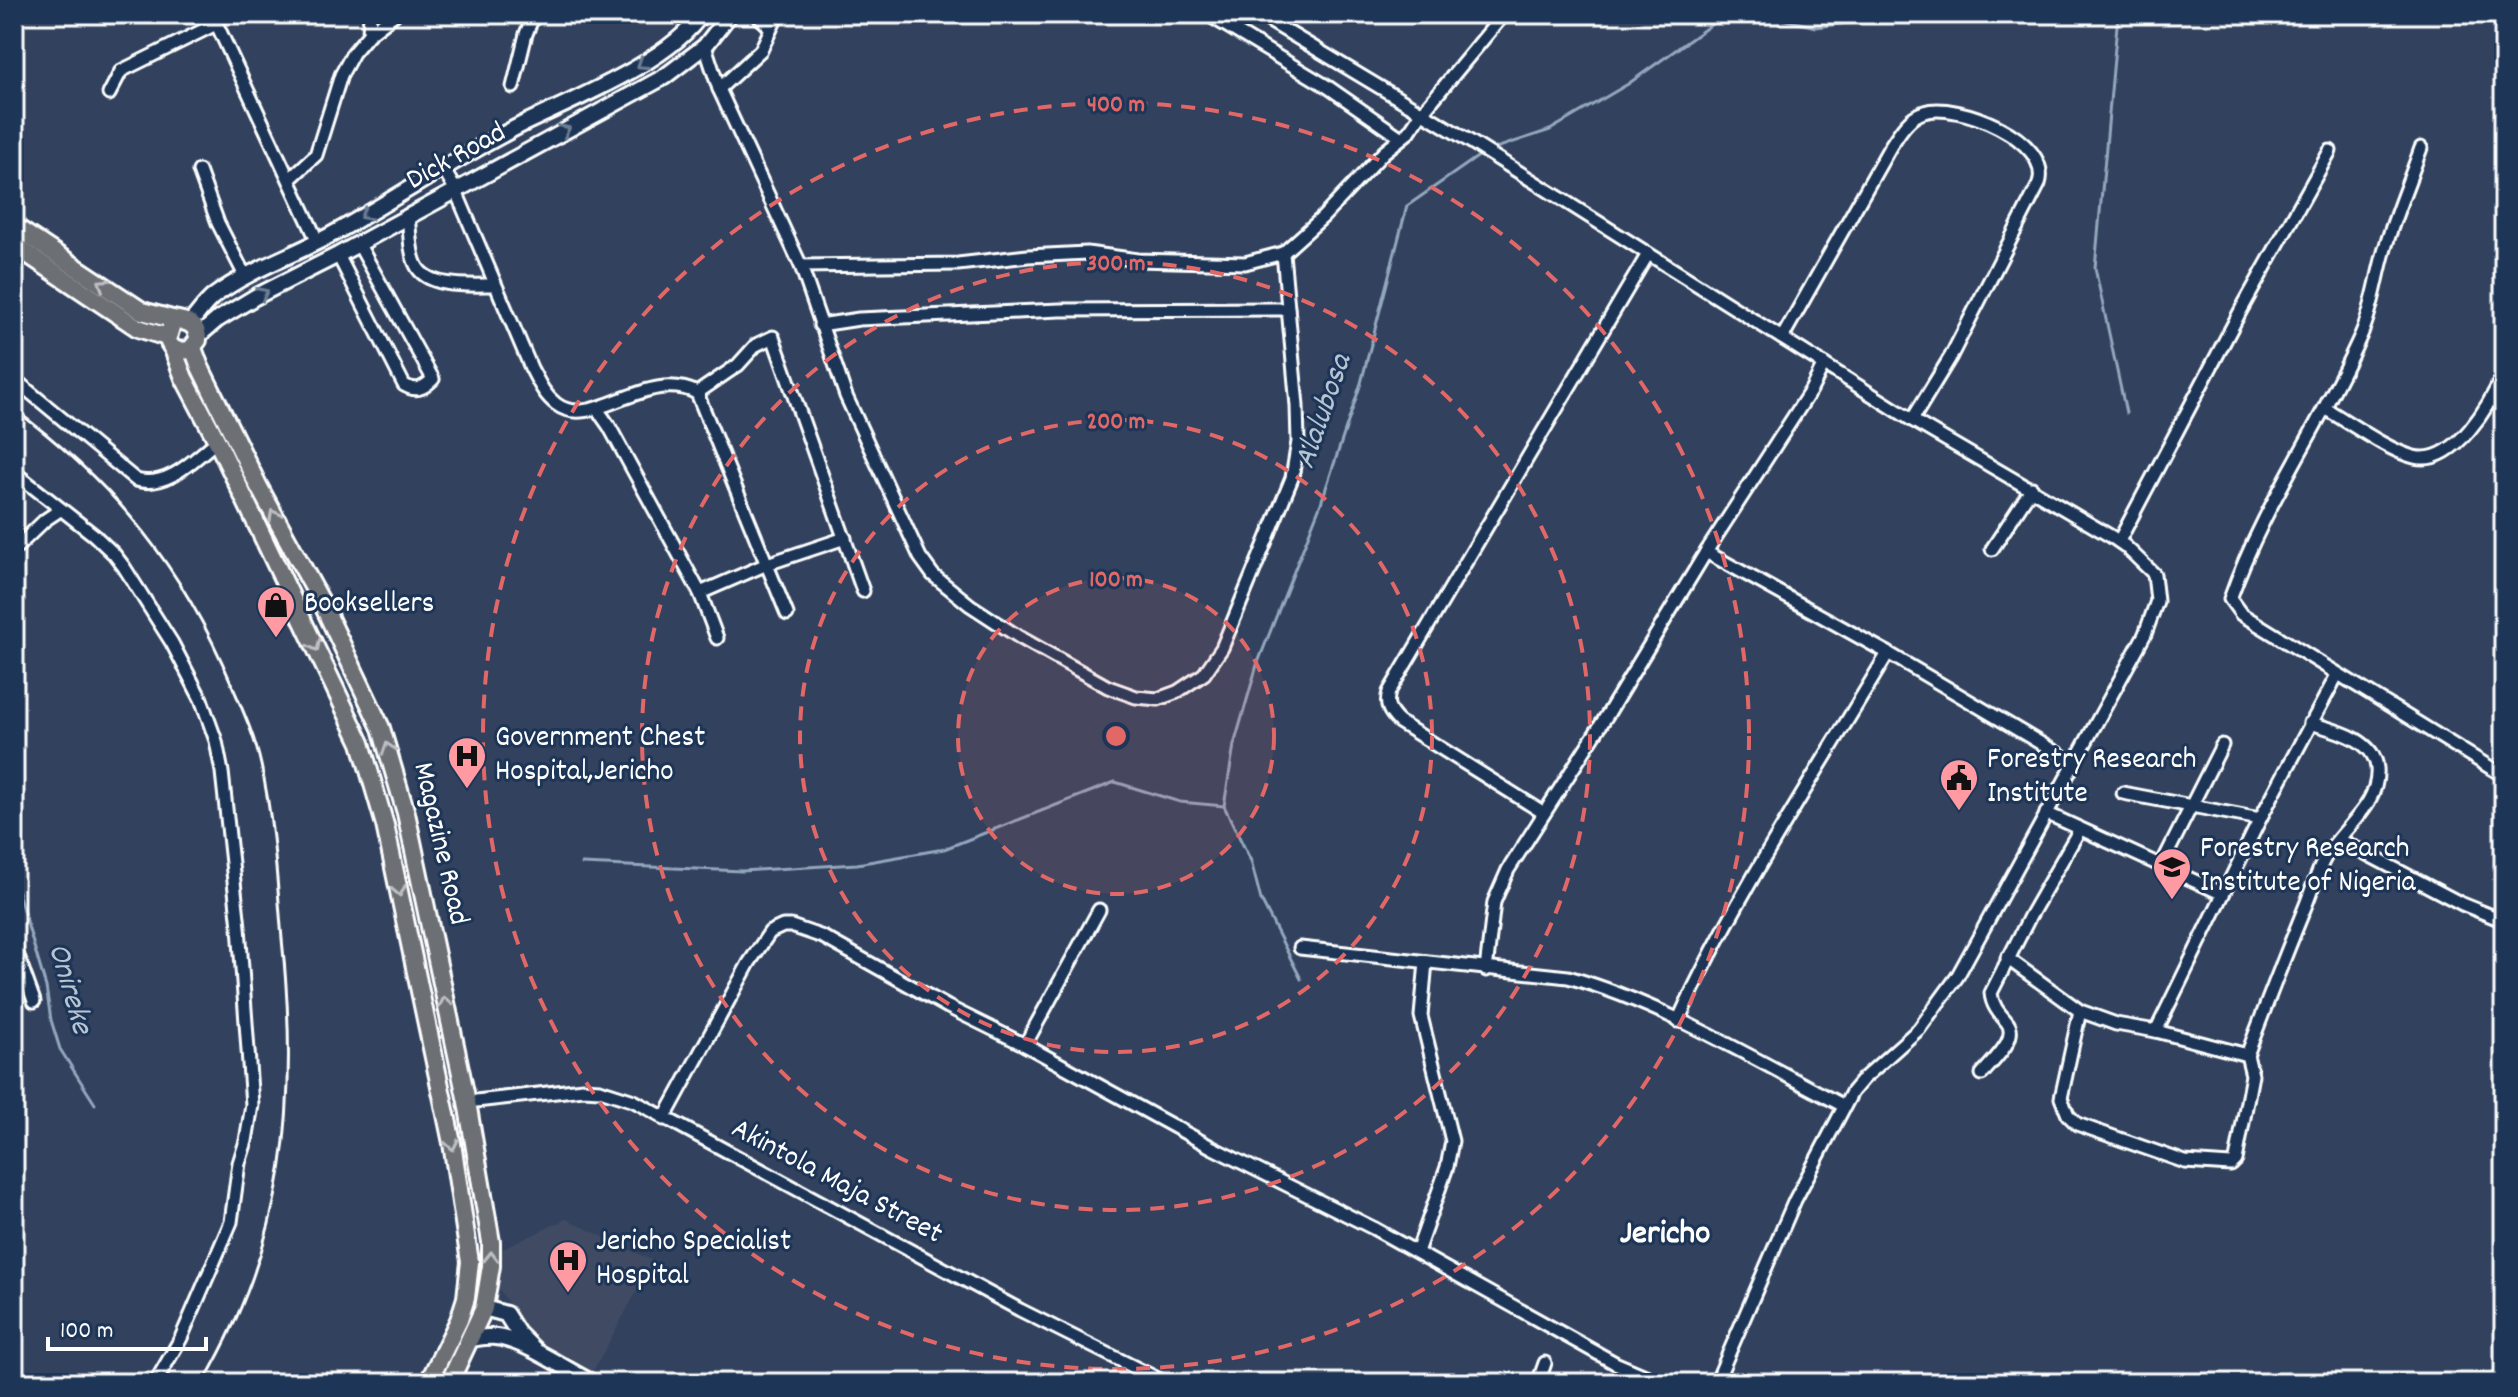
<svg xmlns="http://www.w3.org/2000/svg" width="2518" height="1397" font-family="Dekko,sans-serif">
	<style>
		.built { fill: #414c63 }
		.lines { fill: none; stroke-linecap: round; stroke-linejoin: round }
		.stream { stroke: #93a7bd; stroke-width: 3 }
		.minor-casing { stroke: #fff; stroke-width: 17 }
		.tertiary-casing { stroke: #fff; stroke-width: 20 }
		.secondary-casing { stroke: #fff; stroke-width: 20 }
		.primary-casing { stroke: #fff; stroke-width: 22 }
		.minor { stroke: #1d3557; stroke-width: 11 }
		.tertiary { stroke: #1d3557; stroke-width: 14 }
		.secondary { stroke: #1d3557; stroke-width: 14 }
		.primary { stroke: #6c6f75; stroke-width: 16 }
		.rail { stroke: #fff; stroke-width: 3 }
		.oneway { stroke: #6c7c92 }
		.oneway2 { stroke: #bdbec1 }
		.ring { fill: none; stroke: #e26868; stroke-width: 4; stroke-dasharray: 14 10 }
		.labels { text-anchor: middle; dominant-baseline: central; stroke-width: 6; stroke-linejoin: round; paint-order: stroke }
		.street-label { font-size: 30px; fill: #fff; stroke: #1d3557 }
		.poi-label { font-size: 30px; fill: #fff; stroke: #1d3557; text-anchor: start }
		.water-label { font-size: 32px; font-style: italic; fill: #b7c5d3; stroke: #1d3557 }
		.quarter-label { font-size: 34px; font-weight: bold; fill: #fff; stroke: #1d3557 }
		.centre { fill: #e26868; stroke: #1d3557; stroke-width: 4 }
		.ring-label { font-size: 24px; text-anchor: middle; font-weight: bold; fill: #e26868; stroke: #1d3557; stroke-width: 6; stroke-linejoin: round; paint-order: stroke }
	</style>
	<rect width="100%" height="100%" fill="#32425e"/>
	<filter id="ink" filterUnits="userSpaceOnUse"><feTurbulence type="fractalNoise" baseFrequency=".0125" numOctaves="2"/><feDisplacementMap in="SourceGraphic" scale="16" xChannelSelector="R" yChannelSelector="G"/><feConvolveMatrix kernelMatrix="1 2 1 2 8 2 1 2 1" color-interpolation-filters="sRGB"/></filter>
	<g filter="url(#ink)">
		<polygon class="built" points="566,1219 653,1261 592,1373 575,1366 531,1336 496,1285 495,1253"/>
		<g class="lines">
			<g class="stream">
				<polyline points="1760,14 1816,27 1922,14"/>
				<polyline points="2118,14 2095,268 2126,413"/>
				<polyline points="1490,150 1550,130 1628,84 1726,14"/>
				<polyline points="582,864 742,871 857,864 944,849 1115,782 1180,802 1224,806"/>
				<polyline points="14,879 46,987 51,1020 60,1049 95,1104"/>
				<polyline points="1301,979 1261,900 1251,861 1224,806 1234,745 1257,665 1321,503 1361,383 1407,206 1483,153"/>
			</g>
			<g class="minor-casing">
				<g id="minor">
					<polyline points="212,14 317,240"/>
					<polyline points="756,14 771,28"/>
					<polyline points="1207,14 1328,87 1400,137"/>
					<polyline points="1258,14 1471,142 1912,420 2112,537 2125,546 2154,574 2157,601 2145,634 1957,977 1919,1029 1863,1079 1852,1092 1795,1200 1716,1383"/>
					<polyline points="369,34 370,14"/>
					<polyline points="705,46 719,89 801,266 846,396 920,557 933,575 970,605 1019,637 1108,687 1136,697 1158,699 1177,692 1204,674 1222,648 1292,478 1298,442 1297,406 1283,253 1323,217 1384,152 1409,132 1421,114 1504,14"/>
					<polyline points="513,87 526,34 534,14"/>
					<polyline points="719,89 761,50 778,14"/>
					<polyline points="109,94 121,71 216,24"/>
					<path d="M2421 148C2409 182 2394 217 2384 252 2376 280 2373 308 2361 335 2321 425 2263 505 2230 599L2241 614 2504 776"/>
					<path d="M443 168 455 189 531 368C538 381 544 395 556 404 592 432 646 367 697 393L738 365 756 345 773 337 863 591"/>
					<polyline points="199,171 218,223 242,270 248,275"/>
					<polyline points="290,179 316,155 341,75 353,53 369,34 395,14"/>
					<path d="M408 215C410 230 409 251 416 265 427 289 472 285 494 285"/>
					<path d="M338 255 404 385C416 392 423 389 433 379L358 243"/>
					<polyline points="801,266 958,264 1028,256 1087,253 1138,260 1245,263 1283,253"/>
					<polyline points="820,325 859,319 1060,310 1288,309"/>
					<path d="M1782 338 1890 147C1899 133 1908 117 1924 112 1955 101 2053 139 2039 184L1951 356 1912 420"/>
					<path d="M14 379 136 480C168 489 194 459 217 441"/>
					<polyline points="697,393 787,614"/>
					<polyline points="597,409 609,426 700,593 717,638"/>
					<path d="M2326 409C2350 423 2389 451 2414 457 2455 467 2491 403 2504 372"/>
					<polyline points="14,472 94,535 114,554 124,567 172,643 201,699 216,741 222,772 239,927 252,1105 246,1141 239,1163 231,1222 181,1338 155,1383"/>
					<polyline points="2119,541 2241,310 2330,151"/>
					<polyline points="1992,549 2032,488"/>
					<polyline points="14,550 45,520 60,510"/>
					<polyline points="1706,552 1888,653 2074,763"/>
					<polyline points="700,593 767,564 845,538"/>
					<polyline points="2123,793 2260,819"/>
					<path d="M1544 813 1399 722C1389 712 1385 705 1389 692L1648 254"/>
					<polyline points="2046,813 2223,894"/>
					<polyline points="2340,840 2462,904 2504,921"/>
					<polyline points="2161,866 2222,745"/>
					<polyline points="14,945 34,1001"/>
					<path d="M1300 948 1568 977C1662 1003 1757 1061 1844 1106"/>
					<polyline points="2007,958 2080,1011 2116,1024 2156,1031 2247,1055"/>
					<polyline points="1486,970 1494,902 1508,870 1609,712 1706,552 1811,390 1824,364"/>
					<path d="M2080 1011 2061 1098 2068 1115 2077 1124 2185 1162 2231 1165 2236 1160 2252 1075 2247 1055C2266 1005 2285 956 2305 907 2312 890 2317 871 2326 856 2343 827 2380 805 2377 768 2374 738 2333 730 2310 723"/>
					<path d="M1678 1021C1737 893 1816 774 1888 653"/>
					<polyline points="2156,1031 2260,819 2337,675"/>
					<polyline points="1025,1045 1099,910"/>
					<path d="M1982 1074C1993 1060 2021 1037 2006 1021 1998 1012 1992 1005 1991 993L2030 916 2080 829"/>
					<polyline points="467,1102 583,1089 600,1090 634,1101 1020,1310 1166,1383"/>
					<polyline points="664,1119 749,963 770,932 783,926 791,926 823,937 948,1007 1025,1045 1213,1148 1373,1228 1615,1363 1662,1383"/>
					<polyline points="1417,1252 1447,1167 1452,1141 1421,1016 1426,962"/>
					<polyline points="1538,1383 1545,1363"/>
				</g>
			</g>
			<g class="tertiary-casing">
				<g id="tertiary">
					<polyline points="484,1308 506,1314 518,1333 534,1349"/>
					<path d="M470 1339C478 1338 488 1336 496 1337 524 1340 566 1370 593 1383"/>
				</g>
			</g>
			<g class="secondary-casing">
				<g id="secondary">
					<path d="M190 323C198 314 205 303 214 296 252 268 298 254 338 231 401 195 462 154 527 122 575 99 673 59 701 14"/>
					<polyline points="198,336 217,320 255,297 338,255 664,77 705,46 730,14"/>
				</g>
			</g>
			<g class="primary-casing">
				<g id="primary">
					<polyline points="14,226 142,311 172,319"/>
					<polyline points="14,245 138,328 167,337"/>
					<path d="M172 319C186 321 198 323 198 340L190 350 177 351C160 340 173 332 172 319Z"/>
					<polyline points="193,348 200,367 259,487 323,605 381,728 406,813 467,1102 491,1242 491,1266 484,1308 449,1383"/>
					<polyline points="173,349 184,378 217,441 361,743 385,825 452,1143 470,1262 466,1298 459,1320 428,1383"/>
				</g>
			</g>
			<use href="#minor" class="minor"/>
			<use href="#tertiary" class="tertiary"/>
			<use href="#secondary" class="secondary"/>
			<use href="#primary" class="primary"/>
			<path class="rail" d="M14 409C116 485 183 568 232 685 243 711 255 737 261 765 274 822 277 881 282 939 299 1101 287 1240 203 1383"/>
		</g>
		<defs><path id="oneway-chevron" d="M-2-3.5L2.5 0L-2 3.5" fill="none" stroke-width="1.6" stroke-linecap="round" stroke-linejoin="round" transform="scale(2)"/></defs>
		<g class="oneway">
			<use href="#oneway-chevron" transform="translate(642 64) rotate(147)"/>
			<use href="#oneway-chevron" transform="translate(565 130) rotate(-27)"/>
			<use href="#oneway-chevron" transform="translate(365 215) rotate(150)"/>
			<use href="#oneway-chevron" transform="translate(263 293) rotate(-27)"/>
		</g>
		<g class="oneway2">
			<use href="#oneway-chevron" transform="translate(103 284) rotate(-147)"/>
			<use href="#oneway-chevron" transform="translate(274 515) rotate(-118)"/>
			<use href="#oneway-chevron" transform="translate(315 646) rotate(65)"/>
			<use href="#oneway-chevron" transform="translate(388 748) rotate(-109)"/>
			<use href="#oneway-chevron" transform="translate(399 891) rotate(78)"/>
			<use href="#oneway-chevron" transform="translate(445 1002) rotate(-102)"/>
			<use href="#oneway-chevron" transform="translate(452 1145) rotate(79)"/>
			<use href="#oneway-chevron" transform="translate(491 1257) rotate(-89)"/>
		</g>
	</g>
	<circle cx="1116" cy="736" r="158" fill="#e26868" fill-opacity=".12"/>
	<g class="ring">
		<circle cx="1116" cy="736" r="158"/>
		<circle cx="1116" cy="736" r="316"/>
		<circle cx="1116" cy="736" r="474"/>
		<circle cx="1116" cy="736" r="633"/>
	</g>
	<defs>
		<g id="shop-pin" transform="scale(2)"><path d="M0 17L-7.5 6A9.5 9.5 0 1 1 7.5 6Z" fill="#ff9aa2" stroke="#1d3557"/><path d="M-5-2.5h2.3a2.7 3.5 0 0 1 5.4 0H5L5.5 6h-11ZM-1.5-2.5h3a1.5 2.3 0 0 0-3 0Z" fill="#111"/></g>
		<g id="hospital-pin" transform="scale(2)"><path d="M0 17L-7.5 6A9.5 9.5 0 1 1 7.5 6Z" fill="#ff9aa2" stroke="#1d3557"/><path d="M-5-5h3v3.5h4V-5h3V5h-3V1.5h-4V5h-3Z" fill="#111"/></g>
		<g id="civic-pin" transform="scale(2)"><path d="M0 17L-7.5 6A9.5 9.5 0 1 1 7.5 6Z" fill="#ff9aa2" stroke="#1d3557"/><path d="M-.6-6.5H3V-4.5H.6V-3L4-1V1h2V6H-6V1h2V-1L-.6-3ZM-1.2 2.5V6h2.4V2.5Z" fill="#111"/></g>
		<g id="school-pin" transform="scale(2)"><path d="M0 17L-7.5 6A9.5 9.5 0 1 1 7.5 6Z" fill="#ff9aa2" stroke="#1d3557"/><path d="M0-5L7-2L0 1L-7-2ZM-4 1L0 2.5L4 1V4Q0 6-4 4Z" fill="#111"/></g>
	</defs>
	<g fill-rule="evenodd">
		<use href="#shop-pin" x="276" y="605"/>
		<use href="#hospital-pin" x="467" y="756"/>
		<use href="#civic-pin" x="1959" y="778"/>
		<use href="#school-pin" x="2172" y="867"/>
		<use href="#hospital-pin" x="568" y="1260"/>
	</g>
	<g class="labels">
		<g class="street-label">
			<text transform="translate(457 158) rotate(-29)">Dick Road</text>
			<text transform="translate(439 844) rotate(77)">Magazine Road</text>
			<text transform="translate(836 1183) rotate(28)">Akintola Maja Street</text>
		</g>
		<g class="poi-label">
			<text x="304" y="605">Booksellers</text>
			<text x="495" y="739">Government Chest<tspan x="495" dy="34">Hospital,Jericho</tspan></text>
			<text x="1987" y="761">Forestry Research<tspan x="1987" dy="34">Institute</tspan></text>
			<text x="2200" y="850">Forestry Research<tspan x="2200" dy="34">Institute of Nigeria</tspan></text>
			<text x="596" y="1243">Jericho Specialist<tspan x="596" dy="34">Hospital</tspan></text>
		</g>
		<g class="water-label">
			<text transform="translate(1325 412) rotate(-71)">Alalubosa</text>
			<text transform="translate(68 989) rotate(74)">Onireke</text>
		</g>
		<g class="quarter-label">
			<text x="1665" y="1235">Jericho</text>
		</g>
	</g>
	<circle cx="1116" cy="736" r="12" class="centre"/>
	<g class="ring-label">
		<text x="1116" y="111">400 m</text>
		<text x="1116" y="270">300 m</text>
		<text x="1116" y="428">200 m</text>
		<text x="1116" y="586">100 m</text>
	</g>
	<rect width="2518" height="1397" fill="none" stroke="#1d3557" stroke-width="48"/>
	<rect x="24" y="24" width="2470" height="1349" fill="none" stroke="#fff" stroke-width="3" filter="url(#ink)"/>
	<path d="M48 1337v12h158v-12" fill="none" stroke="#ffffff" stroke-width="4"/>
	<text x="60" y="1337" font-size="24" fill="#ffffff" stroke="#1d3557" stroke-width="6" paint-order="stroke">100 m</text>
</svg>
